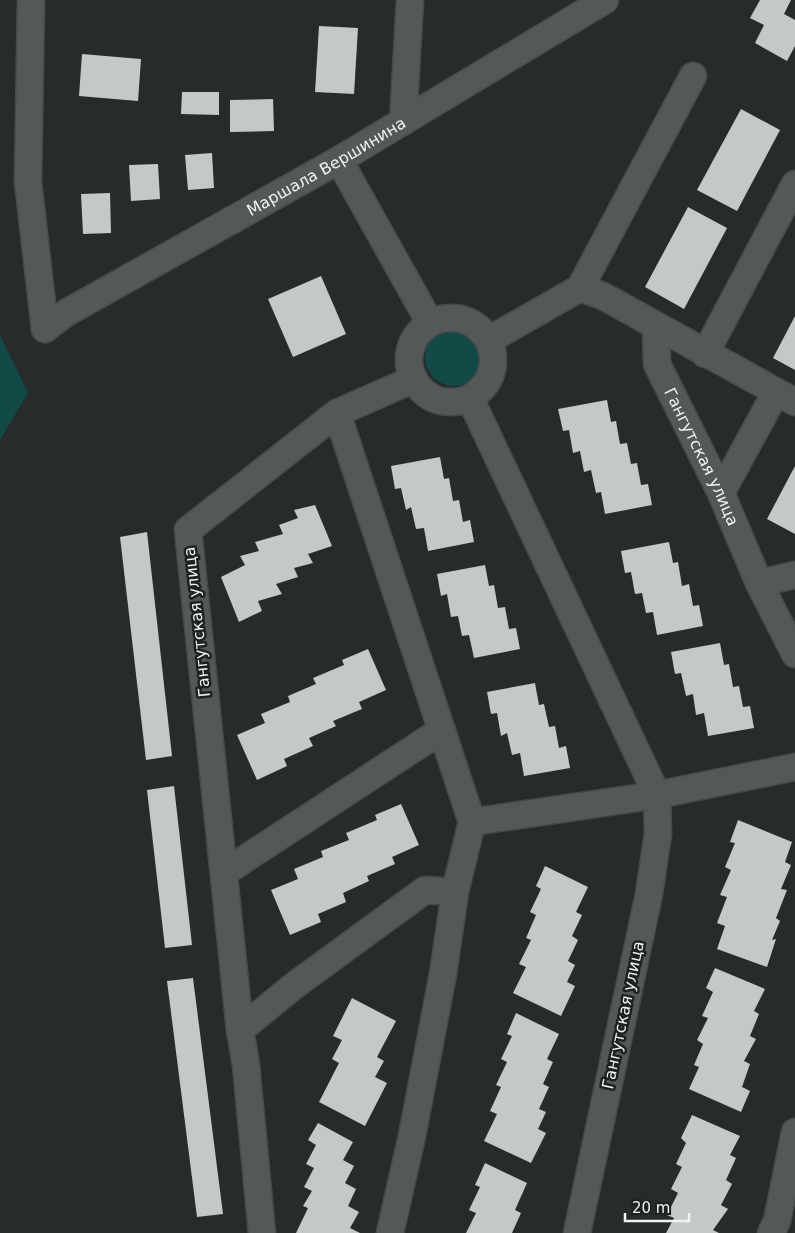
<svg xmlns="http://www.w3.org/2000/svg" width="795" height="1233" font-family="'DejaVu Sans',sans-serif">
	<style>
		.green { fill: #124a48 }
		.building { fill: #c3c9c8 }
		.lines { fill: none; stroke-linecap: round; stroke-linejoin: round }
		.minor-casing { stroke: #464a4a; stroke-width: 29 }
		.minor { stroke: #535858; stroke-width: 26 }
		.labels { text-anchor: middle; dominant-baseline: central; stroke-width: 5; stroke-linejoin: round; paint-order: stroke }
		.street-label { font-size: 16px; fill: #f0f3f3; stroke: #1d2221 }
	</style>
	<rect width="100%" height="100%" fill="#272b2b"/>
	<g class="green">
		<circle cx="454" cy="357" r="29"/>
		<polygon points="0,335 28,393 0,440"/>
	</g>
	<g class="building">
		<polygon points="760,0 791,0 784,14 795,20 795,46 787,61 755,43 764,25 750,18"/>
		<polygon points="319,26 358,28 354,94 315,92"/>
		<polygon points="82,54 141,59 138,101 79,96"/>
		<polygon points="182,92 219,92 219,115 181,114"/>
		<polygon points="273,99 274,131 230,132 230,100"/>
		<polygon points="741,109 780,130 737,211 697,190"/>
		<polygon points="212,153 214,188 188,190 185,155"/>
		<polygon points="158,164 160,199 131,201 129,165"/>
		<polygon points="110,193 111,233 83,234 81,194"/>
		<polygon points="688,207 727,228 684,309 645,287"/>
		<polygon points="321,276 346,334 293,357 268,299"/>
		<polygon points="795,316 795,370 773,358"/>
		<polygon points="607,400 611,422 616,421 620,444 627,443 631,464 637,463 641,485 648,484 652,505 605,514 601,492 596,493 591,470 584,472 580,451 573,453 569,430 563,431 558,409"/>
		<polygon points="440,457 444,479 449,478 453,501 459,500 463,522 470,520 474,542 428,551 424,528 416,529 411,507 406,510 401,488 395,489 391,466"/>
		<polygon points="795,466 795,534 767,519"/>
		<polygon points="315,505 332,546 308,554 313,563 294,568 298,577 276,584 282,594 258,601 262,611 239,622 221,577 245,565 240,556 259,551 255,542 283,534 279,525 298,518 294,510"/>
		<polygon points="147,532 172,756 146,760 120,537"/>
		<polygon points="669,542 673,563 678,562 682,586 689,584 693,606 699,605 703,626 657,635 653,612 646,613 642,593 635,594 631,572 625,573 621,551"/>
		<polygon points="485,565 489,586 494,585 498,608 505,607 509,629 516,628 520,649 474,658 469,635 462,636 458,616 451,617 447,594 441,596 437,574"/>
		<polygon points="720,643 724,665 729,664 733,687 739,686 743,707 750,706 754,728 708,736 704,713 696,715 693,694 686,696 681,673 675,674 671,652"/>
		<polygon points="368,649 386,690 359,702 362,709 333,721 336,726 309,738 313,746 284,759 287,766 257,780 237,735 265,723 261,714 290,702 288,696 316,684 313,678 344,665 342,660"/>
		<polygon points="535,683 539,705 544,704 549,727 555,726 559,748 566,746 570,768 524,776 520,753 512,755 507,733 501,736 497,713 491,714 487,692"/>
		<polygon points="174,786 192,945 165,948 147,790"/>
		<polygon points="401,804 419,845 392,857 395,864 367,876 369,881 343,893 346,902 318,914 321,922 290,935 271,890 298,879 294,869 323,857 321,851 349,840 346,833 377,820 375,815"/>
		<polygon points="738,820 792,842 785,862 791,865 781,889 787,890 776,918 780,921 772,940 776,939 767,967 717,949 725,926 717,923 727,897 720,895 731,870 725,867 735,843 730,842"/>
		<polygon points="545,866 588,887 576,912 582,915 572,936 578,940 568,961 575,965 567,982 575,986 561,1016 513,993 526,967 519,964 531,940 526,938 536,915 530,912 541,889 536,886"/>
		<polygon points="715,968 765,989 754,1011 759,1014 750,1036 756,1039 744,1061 750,1064 742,1087 750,1091 741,1112 689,1089 699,1067 694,1065 703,1044 697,1040 708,1018 702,1016 713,992 706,988"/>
		<polygon points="193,978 223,1214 197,1217 167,981"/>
		<polygon points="352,998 396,1021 377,1057 384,1061 375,1077 387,1083 365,1126 319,1102 339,1063 332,1059 342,1040 333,1036"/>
		<polygon points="516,1013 559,1034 547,1059 553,1062 543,1084 549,1087 539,1109 546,1112 538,1129 546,1133 531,1163 484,1141 497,1114 490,1111 501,1087 496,1085 507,1062 501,1059 512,1036 507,1034"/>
		<polygon points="692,1115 740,1136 730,1155 736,1158 726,1180 732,1184 721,1205 728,1209 713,1230 719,1233 666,1233 674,1218 667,1215 678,1193 671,1189 682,1167 676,1164 686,1143 681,1138"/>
		<polygon points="318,1123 353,1142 343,1160 354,1166 345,1183 356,1189 348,1206 359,1212 350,1228 360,1233 296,1233 308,1208 303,1206 312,1191 304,1187 314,1168 306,1164 316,1145 308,1140"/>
		<polygon points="485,1163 527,1183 515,1210 521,1213 512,1233 466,1233 476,1213 469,1210 480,1187 475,1185"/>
	</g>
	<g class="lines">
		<g class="minor-casing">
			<g id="minor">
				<polyline points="31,0 28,182 45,329"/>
				<polyline points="403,122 410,0"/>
				<polyline points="339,160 430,323"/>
				<polyline points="580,288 603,296 795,402"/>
				<polyline points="580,288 693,76"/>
				<circle cx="451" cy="360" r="42"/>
				<path id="s1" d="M656 327 657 364 721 493 759 583 795 654"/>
				<path id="s2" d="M45 329 66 313 339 160 605 0"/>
				<polyline points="489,340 580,288"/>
				<polyline points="705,354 795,184"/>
				<polyline points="470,398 657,795 658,834 649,894 577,1233"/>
				<polyline points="337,413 472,822 455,892 443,974 412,1136 390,1233"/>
				<polyline points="721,493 776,392"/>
				<polyline points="759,583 795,575"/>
				<polyline points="472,822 657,795 795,767"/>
				<polyline points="225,872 442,730"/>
				<polyline points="240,1030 295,985 425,890 455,892"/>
				<polyline points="262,1233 246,1065 240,1030 188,530 337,413 414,379"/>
				<polyline points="771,1233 777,1221 795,1132"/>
			</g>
		</g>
		<use href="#minor" class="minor"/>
	</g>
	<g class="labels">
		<g class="street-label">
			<text stroke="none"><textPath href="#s2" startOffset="325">Маршала Вершинина</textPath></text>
			<text stroke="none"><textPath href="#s1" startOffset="140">Гангутская улица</textPath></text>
			<text transform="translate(197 622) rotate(-96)">Гангутская улица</text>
			<text transform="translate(623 1015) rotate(-78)">Гангутская улица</text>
		</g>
	</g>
	<path d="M625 1213v8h64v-8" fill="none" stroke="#f0f3f3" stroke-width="2.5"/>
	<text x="632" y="1213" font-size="15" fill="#f0f3f3" stroke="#1d2221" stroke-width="4" paint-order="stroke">20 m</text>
</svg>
